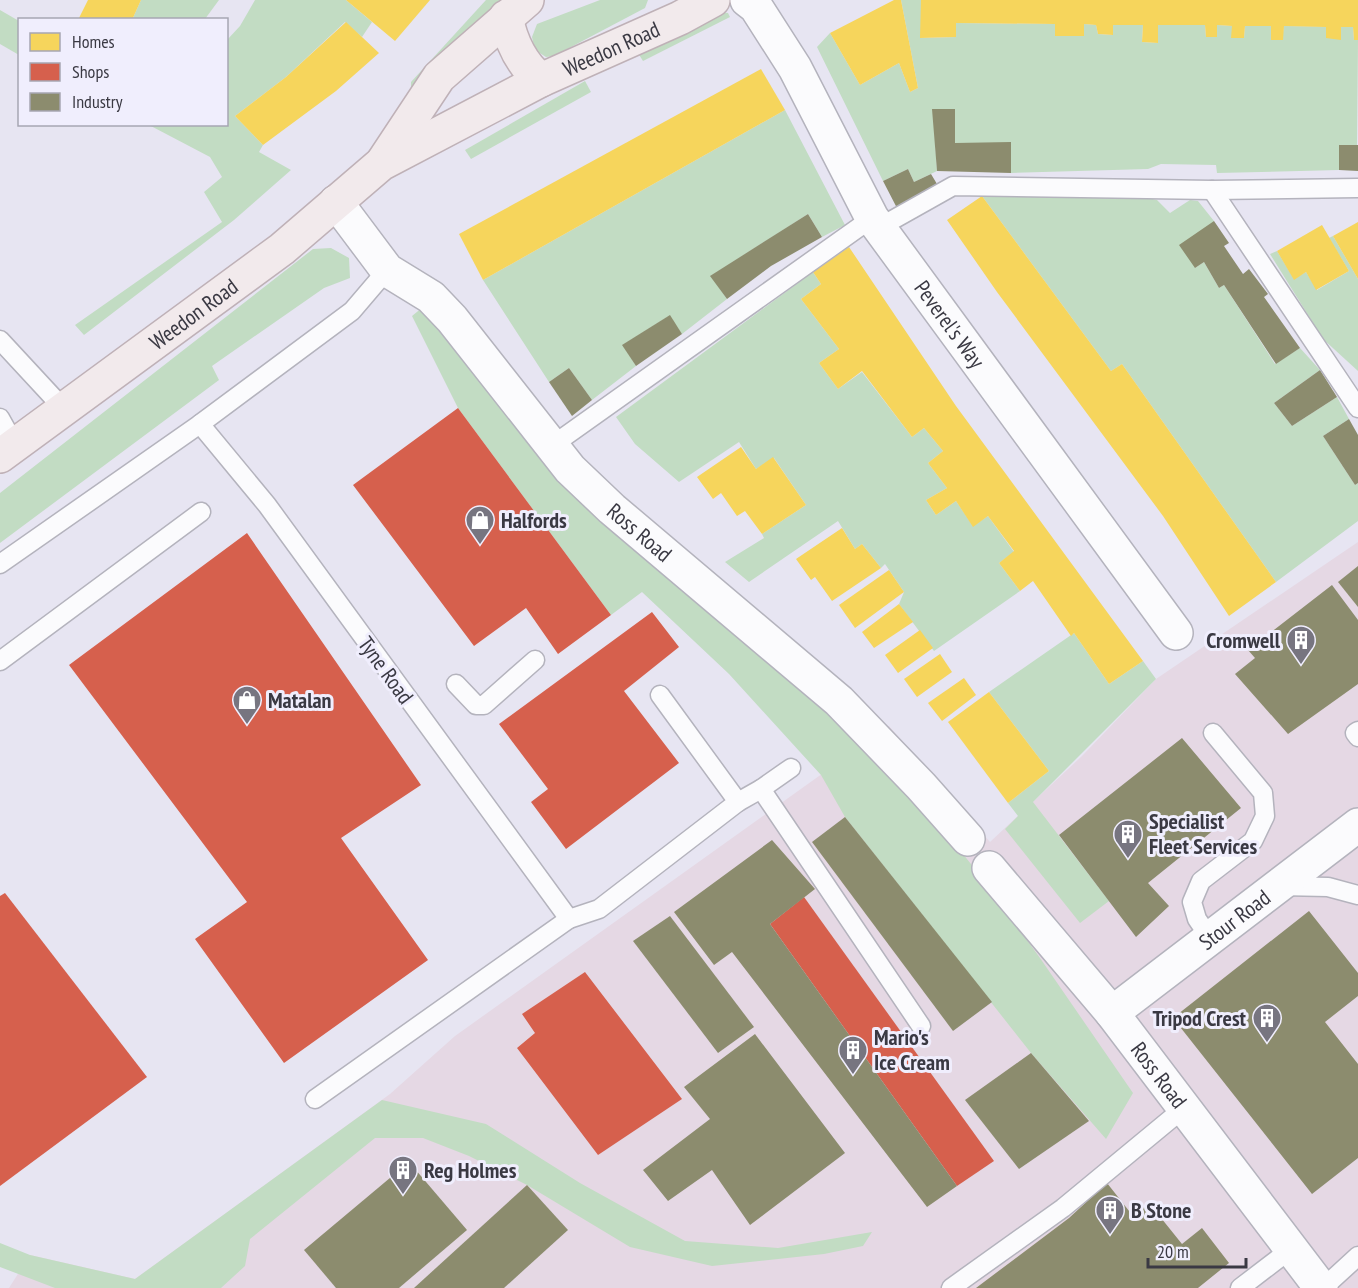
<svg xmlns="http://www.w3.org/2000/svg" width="1358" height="1288" font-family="'PT Sans Narrow',sans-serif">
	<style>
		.industrial { fill: #e5d8e4 }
		.green { fill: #c2dcc3 }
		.homes { fill: #f6d55c }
		.shops { fill: #d6604d }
		.industry { fill: #8c8c6e }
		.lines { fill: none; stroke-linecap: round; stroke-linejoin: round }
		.service-casing { stroke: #b4b3bd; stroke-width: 21 }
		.minor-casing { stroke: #b4b3bd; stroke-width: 36 }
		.primary-casing { stroke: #bfb1b7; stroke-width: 36 }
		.service { stroke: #fbfbfd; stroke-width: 18 }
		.minor { stroke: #fbfbfd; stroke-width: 33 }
		.primary { stroke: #f2eaec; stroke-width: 33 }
		.labels { text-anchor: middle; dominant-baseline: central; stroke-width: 6; stroke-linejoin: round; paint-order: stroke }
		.street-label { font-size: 22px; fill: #3a3943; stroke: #f0eefd }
		.poi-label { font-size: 22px; font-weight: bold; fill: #3a3943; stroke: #f0eefd; text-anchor: start }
	</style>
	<rect width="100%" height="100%" fill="#e7e5f2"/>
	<polygon class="industrial" points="1358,542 1358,1288 9,1288 30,1255 135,1279 390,1094 455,1036 889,726 990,842 1082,756 1156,679"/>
	<g class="green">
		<polygon points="141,0 219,0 205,19 132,20"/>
		<polygon points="255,0 346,0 372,22 362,37 345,22 286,77 235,116 263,145 259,152 291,170 234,220 84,335 75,325 222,222 204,192 222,177 210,157 149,125 226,124 227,40 240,26"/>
		<polygon points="486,0 504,0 411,88 411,82"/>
		<polygon points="600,0 648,0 645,8 554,56 546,57 535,50 532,37 537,24"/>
		<polygon points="901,0 921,0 921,38 956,37 956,23 1055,24 1055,35 1084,24 1096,25 1098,34 1112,35 1113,25 1143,25 1142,42 1158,43 1158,25 1205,25 1206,37 1217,37 1217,25 1232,26 1232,38 1244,38 1245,26 1271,26 1271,39 1282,40 1284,26 1353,27 1354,40 1358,40 1357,145 1339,145 1339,170 1217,173 1216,165 1161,164 1148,169 1011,173 955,143 954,109 933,109 937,171 914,182 908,169 883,181 817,47 830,33 860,85 899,63 910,92 918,88"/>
		<polygon points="0,10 19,21 19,55 0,44"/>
		<polygon points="720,12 728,13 730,17 643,61 638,53"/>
		<polygon points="585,81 591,92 471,159 465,150"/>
		<polygon points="785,110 845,225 822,237 808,214 711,276 727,299 682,334 669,316 623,345 636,366 592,400 569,368 549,382 483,280"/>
		<polygon points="1037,195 1086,198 1144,197 1157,200 1170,213 1190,200 1198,201 1214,221 1195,268 1204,262 1219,288 1224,285 1275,364 1300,348 1320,370 1274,403 1292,426 1337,397 1349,419 1323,436 1355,485 1358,483 1358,521 1276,582 1122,364 1111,371 982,196"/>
		<polygon points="1333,236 1358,279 1358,371 1323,339 1270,254 1277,251 1294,279 1306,272 1317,290 1349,271 1329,238"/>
		<polygon points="331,248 349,258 350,278 324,288 212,366 219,380 0,543 0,493 313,249"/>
		<polygon points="813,272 821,284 801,299 839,349 819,363 838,389 862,372 912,437 924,428 943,451 928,463 947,488 926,500 936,515 956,501 973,526 988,516 1014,552 999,563 1020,591 934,651 899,604 904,592 885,564 881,568 862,544 855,549 838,521 749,582 725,562 764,538 762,534 806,505 774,458 756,469 739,442 679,482 635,444 616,417"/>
		<polygon points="423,307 835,711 930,813 979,874 1040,958 1133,1093 1106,1139 1031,1053 845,817 821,775 729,674 642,592 611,615 458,408 412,316"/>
		<polygon points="1074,633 1109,684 1143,661 1156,679 1033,802 1109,901 1080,923 1005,829 1018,816 1008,803 1049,771 989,692"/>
		<polygon points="382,1100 486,1124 580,1183 685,1241 778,1248 872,1232 863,1246 824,1254 712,1266 630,1247 527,1185 469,1156 423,1138 375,1138 250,1239 245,1266 221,1288 55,1288 0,1267 0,1243 30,1255 135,1279"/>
	</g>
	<g class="homes">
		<polygon points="88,0 141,0 132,20 78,20"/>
		<polygon points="346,0 430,0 395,41"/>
		<polygon points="894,0 901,0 918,88 910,92 899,63 860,85 830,33"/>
		<polygon points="921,0 1358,0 1358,40 1354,40 1353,27 1341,27 1341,40 1326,38 1326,27 1284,26 1283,40 1271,40 1271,26 1245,26 1244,38 1231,38 1232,26 1217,25 1217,37 1206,37 1205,25 1158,25 1158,43 1142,42 1143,25 1113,25 1113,35 1098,34 1096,25 1084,24 1084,36 1055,36 1055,24 956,23 956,37 920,38"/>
		<polygon points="346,22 379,53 336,91 263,145 235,116 286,77"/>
		<polygon points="761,69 785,110 483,280 459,234"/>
		<polygon points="982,196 1111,371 1122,364 1276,582 1229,616 1163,516 997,292 947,220"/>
		<polygon points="1358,222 1358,279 1333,236"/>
		<polygon points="1322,225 1349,271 1316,290 1306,272 1294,280 1277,251"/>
		<polygon points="849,247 956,406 1143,661 1109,684 1074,633 1071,636 1033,581 1020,591 999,563 1014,551 988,516 973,527 956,501 936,515 926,500 947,488 928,463 943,451 924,428 912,437 862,371 838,389 819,363 839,349 801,299 821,284 813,272"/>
		<polygon points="741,447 756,469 773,457 806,505 762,534 745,511 737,516 721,493 713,499 697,477"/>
		<polygon points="842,528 855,549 862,544 881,568 832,601 815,577 811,580 796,559"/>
		<polygon points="889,570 904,592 855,628 839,605"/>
		<polygon points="899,604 913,622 874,648 862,632"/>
		<polygon points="920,630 933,648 898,673 885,655"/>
		<polygon points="940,654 952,672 917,697 904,679"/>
		<polygon points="964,678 976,695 942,721 928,703"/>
		<polygon points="989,692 1049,771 1008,803 948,722"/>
	</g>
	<g class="shops">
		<polygon points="458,408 611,615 558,654 526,608 474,646 353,485"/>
		<polygon points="247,533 421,785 341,838 428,960 284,1063 195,939 247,902 69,665"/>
		<polygon points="652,612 679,647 624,691 679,763 566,849 531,802 548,789 499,724"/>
		<polygon points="5,893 147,1077 0,1186 0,896"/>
		<polygon points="804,897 994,1161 957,1186 770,924"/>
		<polygon points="585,972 682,1099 598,1155 517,1048 535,1033 522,1014"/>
	</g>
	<g class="industry">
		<polygon points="932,109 955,109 955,143 1011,142 1011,173 937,171"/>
		<polygon points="1339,145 1358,145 1358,171 1339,170"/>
		<polygon points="908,169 914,182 931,174 937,184 898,210 883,181"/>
		<polygon points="808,214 822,237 771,266 727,299 710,276"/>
		<polygon points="1214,221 1229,243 1224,246 1243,274 1249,269 1268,294 1264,297 1300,348 1276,364 1224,285 1219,288 1204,262 1195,268 1179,245"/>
		<polygon points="670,315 682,334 636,366 622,345"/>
		<polygon points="569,368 592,400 572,416 549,382"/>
		<polygon points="1320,370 1337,397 1292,426 1274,403"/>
		<polygon points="1349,419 1358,435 1358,483 1355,485 1323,436"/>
		<polygon points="1358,566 1358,607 1338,582"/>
		<polygon points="1332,585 1358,620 1358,684 1288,734 1235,674 1255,658 1248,650"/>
		<polygon points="1182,738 1241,808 1148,883 1169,906 1136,937 1059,835"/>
		<polygon points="845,817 992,1002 953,1031 812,842"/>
		<polygon points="772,840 815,889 770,924 957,1186 927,1207 732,952 714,965 674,912"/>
		<polygon points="1309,911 1358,973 1358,996 1325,1022 1358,1064 1358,1158 1312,1194 1173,1018"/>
		<polygon points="670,916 754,1027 718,1053 633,941"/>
		<polygon points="755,1034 845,1153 750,1225 712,1170 668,1201 643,1170 710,1119 684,1087"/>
		<polygon points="1031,1053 1089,1121 1019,1169 965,1100"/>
		<polygon points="409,1162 467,1230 399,1288 336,1288 304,1250"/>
		<polygon points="1107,1183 1133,1216 1149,1203 1182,1244 1202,1228 1229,1263 1198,1288 976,1288 1069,1218"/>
		<polygon points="527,1185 568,1230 504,1288 414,1288"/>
	</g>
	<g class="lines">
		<g class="service-casing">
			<g id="service">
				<polyline points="1212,190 1358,408"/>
				<polyline points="880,227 953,186 1212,190 1358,188"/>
				<polyline points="0,340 63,408"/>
				<polyline points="0,418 15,445"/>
				<polyline points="200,424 267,505 569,919 599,909 738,802 660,695"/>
				<polyline points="550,447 872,218"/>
				<polyline points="0,564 200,424 352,311 387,270"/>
				<polyline points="0,661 201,512"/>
				<polyline points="456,684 476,705 484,705 535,660"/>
				<polyline points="1358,731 1355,733 1358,737"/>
				<polyline points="761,789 791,768"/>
				<polyline points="738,802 761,789 921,1026"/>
				<polyline points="1280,886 1328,887 1358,895"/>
				<polyline points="1210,938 1197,919 1192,902 1201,881 1253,841 1265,816 1263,793 1213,733"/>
				<polyline points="315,1099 569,919"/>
				<polyline points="951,1288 1063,1208 1184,1108"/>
				<polyline points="1240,1288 1291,1249"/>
				<polyline points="1323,1288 1358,1256"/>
			</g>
		</g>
		<g class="minor-casing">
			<g id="minor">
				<path id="s1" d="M747 0 756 7 795 68 872 218 1176 633"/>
				<path id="s2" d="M336 202 387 270 431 297 452 319 570 469 612 509 839 701 921 786 968 839"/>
				<path id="s3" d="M989 868 1112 1013 1321 1288"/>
				<path id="s4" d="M1112 1013 1358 825"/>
			</g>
		</g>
		<g class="primary-casing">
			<g id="primary">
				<path d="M506 17C511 42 521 64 541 80"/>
				<polyline points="384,160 439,77 527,0"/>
				<path id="s5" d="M0 456 282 249 381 164 541 80 680 18 713 0"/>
			</g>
		</g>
		<use href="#service" class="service"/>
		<use href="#minor" class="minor"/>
		<use href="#primary" class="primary"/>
	</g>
	<defs>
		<g id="shop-pin" transform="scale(1.5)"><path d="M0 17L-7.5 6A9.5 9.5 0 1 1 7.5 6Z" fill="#777580" stroke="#f0eefd"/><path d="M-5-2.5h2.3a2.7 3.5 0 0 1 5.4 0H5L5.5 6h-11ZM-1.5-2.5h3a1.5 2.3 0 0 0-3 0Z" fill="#fff"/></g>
		<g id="building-pin" transform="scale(1.5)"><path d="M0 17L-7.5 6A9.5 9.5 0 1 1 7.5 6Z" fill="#777580" stroke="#f0eefd"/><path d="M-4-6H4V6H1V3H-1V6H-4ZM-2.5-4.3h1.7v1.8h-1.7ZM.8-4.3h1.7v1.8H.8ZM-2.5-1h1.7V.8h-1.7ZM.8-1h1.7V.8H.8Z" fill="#fff"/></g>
	</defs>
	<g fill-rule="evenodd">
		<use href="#shop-pin" x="480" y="520"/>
		<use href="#building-pin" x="1301" y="640"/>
		<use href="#shop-pin" x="247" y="700"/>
		<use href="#building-pin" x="1128" y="834"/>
		<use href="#building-pin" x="1267" y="1018"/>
		<use href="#building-pin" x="853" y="1050"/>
		<use href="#building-pin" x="403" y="1170"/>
		<use href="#building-pin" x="1110" y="1210"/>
	</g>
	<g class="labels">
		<g class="street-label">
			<text stroke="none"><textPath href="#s5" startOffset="738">Weedon Road</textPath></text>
			<text stroke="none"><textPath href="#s5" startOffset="240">Weedon Road</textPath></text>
			<text stroke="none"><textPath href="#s1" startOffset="384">Peverel's Way</textPath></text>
			<text stroke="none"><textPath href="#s2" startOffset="452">Ross Road</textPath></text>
			<text transform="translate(386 670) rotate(54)">Tyne Road</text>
			<text stroke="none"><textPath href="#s4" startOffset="154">Stour Road</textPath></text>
			<text stroke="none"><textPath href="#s3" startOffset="268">Ross Road</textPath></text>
		</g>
		<g class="poi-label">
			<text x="501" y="520">Halfords</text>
			<text x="1280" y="640" text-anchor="end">Cromwell</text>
			<text x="268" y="700">Matalan</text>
			<text x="1149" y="821">Specialist<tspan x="1149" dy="25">Fleet Services</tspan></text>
			<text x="1246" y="1018" text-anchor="end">Tripod Crest</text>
			<text x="874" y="1037">Mario's<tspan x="874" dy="25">Ice Cream</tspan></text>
			<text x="424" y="1170">Reg Holmes</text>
			<text x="1131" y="1210">B Stone</text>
		</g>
	</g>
	<rect x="18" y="18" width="210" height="108" fill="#f0eefd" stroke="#a7a6b3" stroke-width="1.5"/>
	<rect x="30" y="33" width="30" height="18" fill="#f6d55c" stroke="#a7a6b3" stroke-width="1.5"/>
	<text x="72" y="48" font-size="18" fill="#3a3943">Homes</text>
	<rect x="30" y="63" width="30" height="18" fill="#d6604d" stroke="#a7a6b3" stroke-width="1.5"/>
	<text x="72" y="78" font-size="18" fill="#3a3943">Shops</text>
	<rect x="30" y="93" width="30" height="18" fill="#8c8c6e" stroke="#a7a6b3" stroke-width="1.5"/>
	<text x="72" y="108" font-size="18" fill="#3a3943">Industry</text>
	<path d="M1148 1258v9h98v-9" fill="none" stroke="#3a3943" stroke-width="3"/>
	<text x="1157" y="1258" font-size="18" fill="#3a3943" stroke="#f0eefd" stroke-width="4.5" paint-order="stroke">20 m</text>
</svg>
